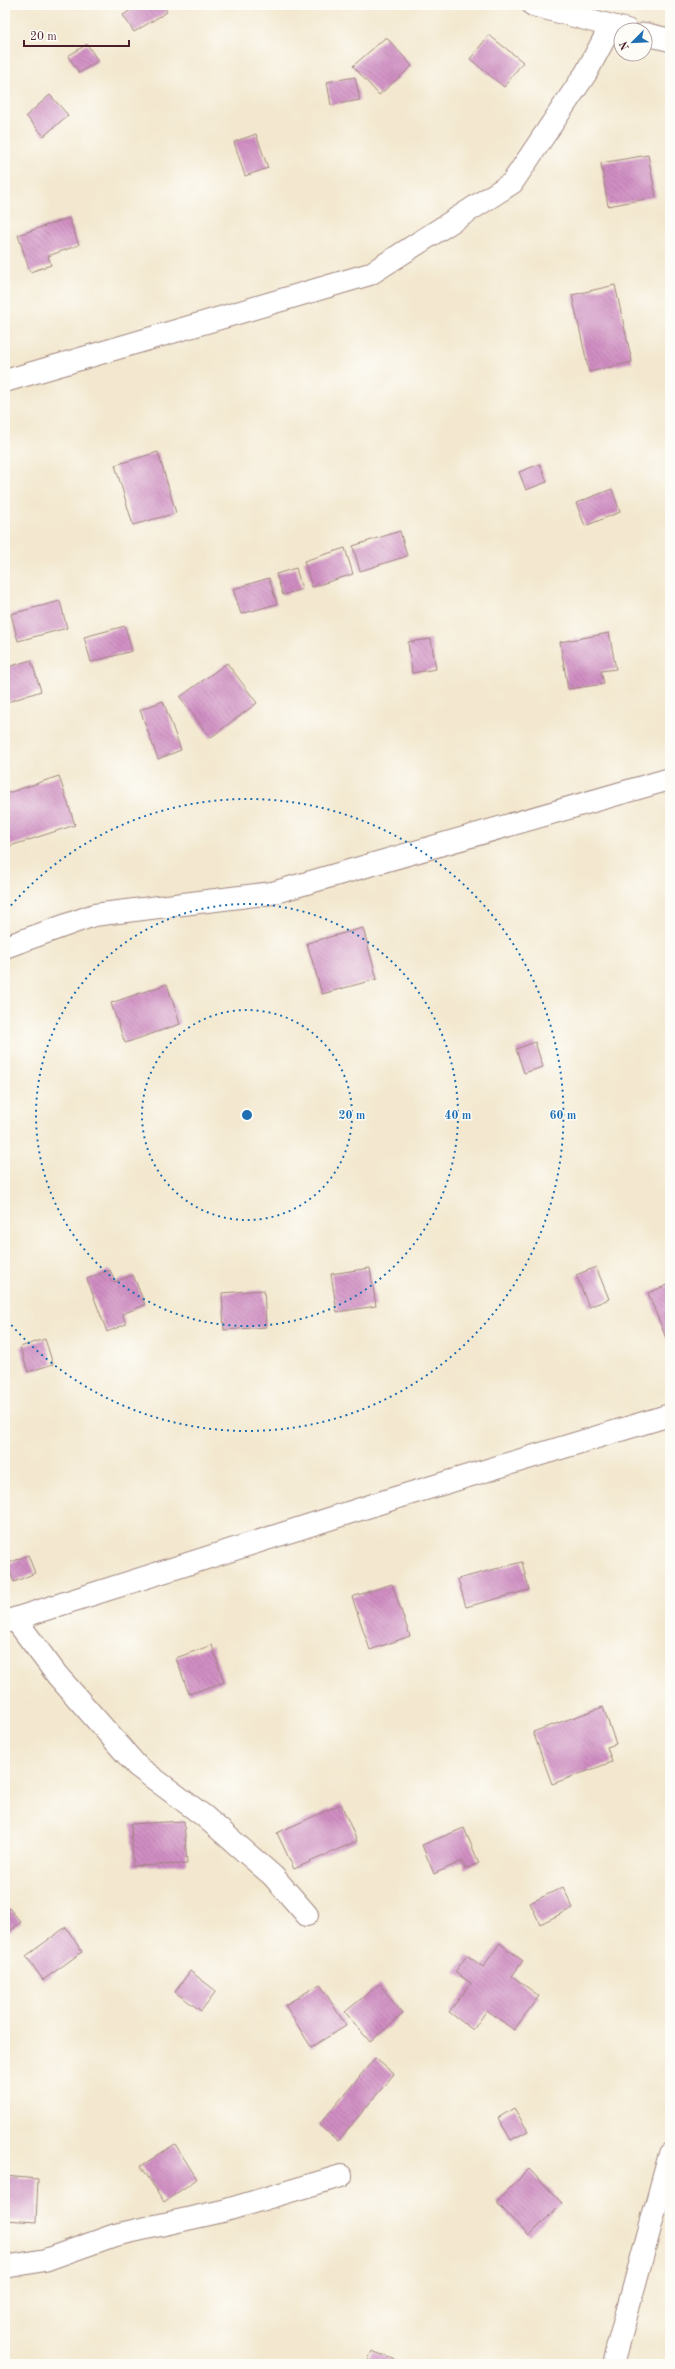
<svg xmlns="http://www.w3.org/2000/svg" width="675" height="2369" font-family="'Old Standard TT',serif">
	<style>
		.building { fill: url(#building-back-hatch) }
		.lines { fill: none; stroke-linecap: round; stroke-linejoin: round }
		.minor-casing { stroke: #9e847d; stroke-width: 24 }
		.minor { stroke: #fff; stroke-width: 22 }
		.ring { fill: none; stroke: #1f6fb2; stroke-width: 2; stroke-dasharray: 2 4 }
		.centre { fill: #1f6fb2; stroke: #fdfcf7; stroke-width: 2 }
		.ring-label { font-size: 12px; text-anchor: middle; font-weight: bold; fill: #1f6fb2; stroke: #fdfcf7; stroke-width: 3; stroke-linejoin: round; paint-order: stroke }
	</style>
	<defs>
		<pattern id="building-back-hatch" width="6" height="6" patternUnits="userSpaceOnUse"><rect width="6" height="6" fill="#d08ec3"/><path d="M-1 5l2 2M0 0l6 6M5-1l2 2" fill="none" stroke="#ab739f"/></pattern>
	</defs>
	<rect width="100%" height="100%" fill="#fdfcf7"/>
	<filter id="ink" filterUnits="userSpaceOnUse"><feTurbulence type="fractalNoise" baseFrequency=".025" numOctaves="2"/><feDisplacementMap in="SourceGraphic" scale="8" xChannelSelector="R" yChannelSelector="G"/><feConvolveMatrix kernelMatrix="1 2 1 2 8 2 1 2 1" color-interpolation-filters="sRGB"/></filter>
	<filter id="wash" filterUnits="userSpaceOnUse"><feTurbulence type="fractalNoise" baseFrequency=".012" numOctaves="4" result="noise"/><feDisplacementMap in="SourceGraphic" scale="16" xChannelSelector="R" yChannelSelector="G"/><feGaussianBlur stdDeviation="0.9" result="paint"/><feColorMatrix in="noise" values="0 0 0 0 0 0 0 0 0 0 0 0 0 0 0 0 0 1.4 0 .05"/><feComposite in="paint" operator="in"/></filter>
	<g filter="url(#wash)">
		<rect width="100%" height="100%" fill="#f3e8cf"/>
		<g id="blocks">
			<g class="building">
				<polygon points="139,5 163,5 167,12 134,32 123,15"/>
				<polygon points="489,35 523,62 504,87 470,59"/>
				<polygon points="386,37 412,66 379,95 353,66"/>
				<polygon points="87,44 98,61 79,73 68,56"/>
				<polygon points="355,77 360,100 331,105 327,82"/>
				<polygon points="50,95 68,115 44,136 26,116"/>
				<polygon points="256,134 268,168 245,176 234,142"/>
				<polygon points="648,155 656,197 608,206 601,163"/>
				<polygon points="69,218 79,245 48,256 51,265 30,272 18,235"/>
				<polygon points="615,285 632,362 589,372 572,295"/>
				<polygon points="158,452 176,513 133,525 115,465"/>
				<polygon points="540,464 547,482 526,490 519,472"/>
				<polygon points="612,489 620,512 585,526 576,503"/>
				<polygon points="400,531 407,556 360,571 353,546"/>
				<polygon points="345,548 353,574 312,587 304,561"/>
				<polygon points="296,568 302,589 283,595 276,574"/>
				<polygon points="269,578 277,604 241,614 233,589"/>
				<polygon points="60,601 67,628 18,641 11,614"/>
				<polygon points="125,626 132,651 91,662 84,637"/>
				<polygon points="609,633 616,669 601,671 604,684 568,689 560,642"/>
				<polygon points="431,639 436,669 412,673 408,642"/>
				<polygon points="31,660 41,691 5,703 5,668"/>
				<polygon points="227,663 257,703 210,738 180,697"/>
				<polygon points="163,701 181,750 158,759 140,710"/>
				<polygon points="59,776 75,825 7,847 5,840 5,794"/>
				<polygon points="363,928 377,979 322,994 307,943"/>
				<polygon points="167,984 180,1024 125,1043 111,1003"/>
				<polygon points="535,1042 543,1067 524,1073 516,1049"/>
				<polygon points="596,1267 609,1299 589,1307 576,1275"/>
				<polygon points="370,1268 376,1306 337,1312 331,1274"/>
				<polygon points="110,1270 115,1282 133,1275 145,1305 122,1314 126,1324 107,1332 87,1279"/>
				<polygon points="670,1284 670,1336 666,1338 648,1293"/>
				<polygon points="264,1290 266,1327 224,1330 222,1293"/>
				<polygon points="45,1339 53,1364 28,1372 20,1347"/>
				<polygon points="28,1555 35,1573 14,1582 7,1564"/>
				<polygon points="522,1562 529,1590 466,1607 458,1579"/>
				<polygon points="392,1584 410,1636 370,1650 352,1597"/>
				<polygon points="212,1645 224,1682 189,1694 176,1658"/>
				<polygon points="603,1707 616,1744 607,1747 612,1762 552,1784 533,1732"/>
				<polygon points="341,1804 357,1841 294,1869 277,1833"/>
				<polygon points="184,1821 187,1864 133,1866 131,1824"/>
				<polygon points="464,1828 479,1863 465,1869 462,1861 434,1874 422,1845"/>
				<polygon points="563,1887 573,1908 540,1924 530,1903"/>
				<polygon points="9,1908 21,1922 7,1934 5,1931 5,1912"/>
				<polygon points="66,1927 82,1952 43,1980 26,1956"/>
				<polygon points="500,1943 523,1961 512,1976 539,1996 514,2030 487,2010 473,2030 449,2012 471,1983 455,1972 467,1955 483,1967"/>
				<polygon points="190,1971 216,1991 201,2011 175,1992"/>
				<polygon points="320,1984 346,2026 311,2047 285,2005"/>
				<polygon points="379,1984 403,2014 370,2042 345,2012"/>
				<polygon points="375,2058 394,2074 338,2141 319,2125"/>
				<polygon points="514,2108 528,2131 511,2140 498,2118"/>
				<polygon points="175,2144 197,2179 164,2202 141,2166"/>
				<polygon points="529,2169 562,2203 529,2236 496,2202"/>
				<polygon points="5,2176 38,2179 36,2222 5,2220"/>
				<polygon points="372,2351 405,2364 366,2364"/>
			</g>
		</g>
	</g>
	<g filter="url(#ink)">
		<use href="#blocks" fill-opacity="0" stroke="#9e847d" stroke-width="1"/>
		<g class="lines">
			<g class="minor-casing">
				<g id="minor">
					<polyline points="533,5 627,30"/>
					<polyline points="645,34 670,40"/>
					<polyline points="5,381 370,274 512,183 586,73 611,26"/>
					<polyline points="5,947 94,915 272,893 670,779"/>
					<polyline points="15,1619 57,1675 137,1766 204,1816 273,1876 307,1915"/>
					<polyline points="5,1622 392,1499 670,1415"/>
					<polyline points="5,2267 45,2260 115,2235 223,2211 341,2176"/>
					<polyline points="613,2364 670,2154"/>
				</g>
			</g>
			<use href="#minor" class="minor"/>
		</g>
	</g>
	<g class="ring">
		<circle cx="247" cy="1115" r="105"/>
		<circle cx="247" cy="1115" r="211"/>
		<path d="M7 910A316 316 0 1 1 7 1320"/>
	</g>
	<circle cx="247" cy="1115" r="6" class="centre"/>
	<g class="ring-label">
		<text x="352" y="1119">20 m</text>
		<text x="458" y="1119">40 m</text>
		<text x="563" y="1119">60 m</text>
	</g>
	<rect width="675" height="2369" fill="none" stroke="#fdfcf7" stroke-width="20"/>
	<g transform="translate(633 42) rotate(246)"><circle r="19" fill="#fdfcf7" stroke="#b5a4a5"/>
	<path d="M0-3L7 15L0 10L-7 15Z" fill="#1f6fb2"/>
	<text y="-6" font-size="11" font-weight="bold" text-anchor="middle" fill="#4a1f2b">N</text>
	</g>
	<path d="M24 40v6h105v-6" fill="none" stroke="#4a1f2b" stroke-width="2"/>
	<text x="30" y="40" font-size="12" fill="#4a1f2b" stroke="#fdfcf7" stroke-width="3" paint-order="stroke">20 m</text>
</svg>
